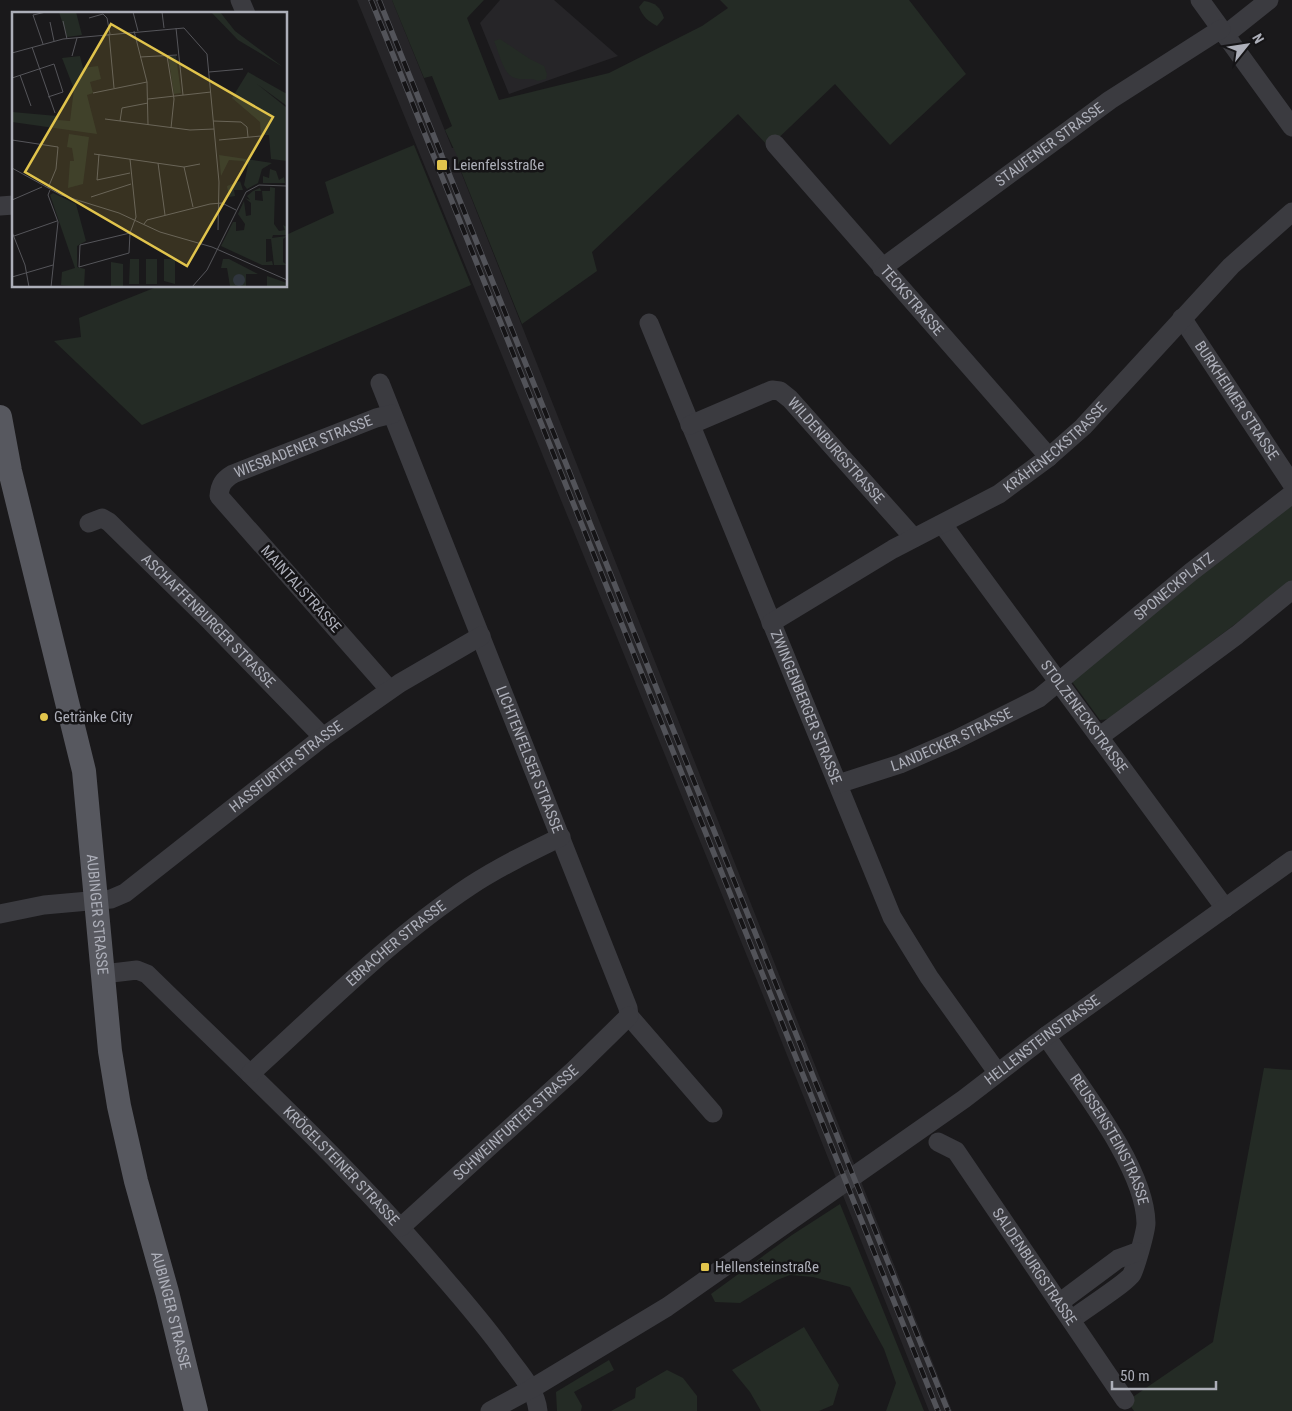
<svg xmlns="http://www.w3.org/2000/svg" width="1292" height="1411" font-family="'Roboto Condensed',sans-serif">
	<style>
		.built { fill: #262528 }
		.green { fill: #242b25 }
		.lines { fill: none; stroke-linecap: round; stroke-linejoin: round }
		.minor { stroke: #3b3b40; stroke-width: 19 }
		.major { stroke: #57585f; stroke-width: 24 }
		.rail-casing { stroke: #525359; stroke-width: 5.5 }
		.rail { stroke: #151416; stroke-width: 4; stroke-dasharray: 11; stroke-linecap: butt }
		.poi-dot { fill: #e1c44c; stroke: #151416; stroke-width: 2 }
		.labels { text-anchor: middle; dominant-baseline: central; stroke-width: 5; stroke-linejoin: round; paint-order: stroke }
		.street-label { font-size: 15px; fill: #adafb9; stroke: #151416 }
		.poi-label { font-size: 15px; fill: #adafb9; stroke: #151416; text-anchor: start }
		.inset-road { fill: none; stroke: #55555a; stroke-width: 1 }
		.view { fill: #e1c44c; fill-opacity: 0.15; stroke: #e1c44c; stroke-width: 2.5 }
		.inset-edge { fill: none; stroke: #adafb9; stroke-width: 2.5 }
	</style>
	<rect width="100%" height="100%" fill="#1a191b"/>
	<g class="built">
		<polygon points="357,0 392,0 452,148 454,148 460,160 457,162 952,1411 929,1411 771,1015"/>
		<polygon points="500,0 554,0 618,56 509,94 480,23"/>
	</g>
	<g class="green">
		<polygon points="392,0 484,0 467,18 499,100 609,73 702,26 728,8 720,0 909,0 966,74 890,145 835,84 769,147 738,114 592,252 597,271 522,324 457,161 459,160 445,130 452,126 432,76 424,78"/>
		<path d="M644 1C656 3 660 7 664 18L657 26C648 21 643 17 639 7Z"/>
		<path d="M500 39 530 59 544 66 547 74 546 79 538 81C530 77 523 81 515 78 503 75 499 52 494 41Z"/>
		<polygon points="414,145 471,285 142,425 54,341 81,337 79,318 159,286 286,286 286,235 334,213 325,182"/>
		<polygon points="1292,502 1292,581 1110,719 1100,720 1070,679"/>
		<polygon points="1264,1068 1292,1070 1292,1411 1134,1411 1127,1401 1213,1342"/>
		<polygon points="840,1204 924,1411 886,1411 896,1383 884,1349 850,1287 813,1277 790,1275 777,1280 740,1303 715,1302 711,1294 792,1235"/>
		<polygon points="804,1327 839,1385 833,1405 819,1411 761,1411 750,1392 732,1370"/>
		<polygon points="609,1360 614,1370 574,1392 582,1406 581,1411 557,1411 556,1392"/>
		<polygon points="667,1370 683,1378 697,1396 697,1411 611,1411 635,1398 636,1388"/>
	</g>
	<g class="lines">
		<g class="minor">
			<polyline points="240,0 246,14"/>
			<polyline points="1200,0 1292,127"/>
			<polyline points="1225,35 1269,0"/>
			<path id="s1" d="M775 144 1049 457"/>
			<polyline points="0,206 14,205"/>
			<path id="s2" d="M882 268 1110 100 1221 29"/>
			<path id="s3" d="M1182 318 1292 484"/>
			<path id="s4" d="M649 323 892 917 929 977 997 1072"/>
			<path id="s5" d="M380 383 628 1008 629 1016 713 1113"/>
			<path id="s6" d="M690 425 772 390 780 391 790 399 914 538"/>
			<path id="s7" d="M89 523 102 518 109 522 211 622 323 737"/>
			<path id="s8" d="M943 525 1225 908"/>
			<path id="s9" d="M771 623 893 549 999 494 1049 457 1083 427 1231 266 1292 212"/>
			<path id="s10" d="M389 689 219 496C220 485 223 480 233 474L376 418 392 414"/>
			<polyline points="1099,737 1237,635 1292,590"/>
			<path id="s11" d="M838 784 900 764 955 740 1039 698 1191 572 1292 494"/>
			<path id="s12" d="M0 914 44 905 111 899 125 893 323 737 400 683 481 636"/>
			<path id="s13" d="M103 974 137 970 147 974C244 1069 344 1161 433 1265 458 1294 483 1322 505 1353 517 1370 536 1389 538 1411"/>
			<path id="s14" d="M1046 1036C1077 1083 1145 1166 1146 1223 1146 1231 1136 1266 1132 1274 1128 1282 1081 1312 1071 1320"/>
			<path id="s15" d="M250 1074C321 1010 390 939 470 886 499 867 530 852 561 837"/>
			<path id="s16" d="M938 1142 956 1151 1125 1400"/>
			<path id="s17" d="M401 1227 575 1069 629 1016"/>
			<polyline points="1059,1303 1118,1259 1137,1252"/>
			<path id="s18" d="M490 1411 531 1389 667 1307 964 1099 1046 1036 1292 860"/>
		</g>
		<path class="major" id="s19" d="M0 417 10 471 84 771 110 1051 119 1106 136 1181 167 1292 196 1411"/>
		<g class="rail-casing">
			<g id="rail">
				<polyline points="371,0 938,1411"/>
				<polyline points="379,0 948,1411"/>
			</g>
		</g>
		<use href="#rail" class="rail"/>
	</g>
	<g class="poi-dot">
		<rect x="436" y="159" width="12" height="12" rx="2.5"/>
		<circle cx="44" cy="717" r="5"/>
		<rect x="700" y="1262" width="10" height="10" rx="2.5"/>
	</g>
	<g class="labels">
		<g class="street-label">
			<text stroke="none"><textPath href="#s2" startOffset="208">STAUFENER STRASSE</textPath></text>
			<text stroke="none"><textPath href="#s1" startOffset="208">TECKSTRASSE</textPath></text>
			<text stroke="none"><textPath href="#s3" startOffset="99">BURKHEIMER STRASSE</textPath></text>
			<text stroke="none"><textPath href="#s9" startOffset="335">KRÄHENECKSTRASSE</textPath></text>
			<text stroke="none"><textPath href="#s10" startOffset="360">WIESBADENER STRASSE</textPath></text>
			<text stroke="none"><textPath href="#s6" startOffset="179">WILDENBURGSTRASSE</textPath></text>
			<text stroke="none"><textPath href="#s11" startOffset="394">SPONECKPLATZ</textPath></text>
			<text transform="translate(301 589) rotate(48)">MAINTALSTRASSE</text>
			<text stroke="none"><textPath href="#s7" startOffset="162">ASCHAFFENBURGER STRASSE</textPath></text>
			<text stroke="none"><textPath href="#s4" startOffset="415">ZWINGENBERGER STRASSE</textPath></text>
			<text stroke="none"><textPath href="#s8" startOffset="238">STOLZENECKSTRASSE</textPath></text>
			<text stroke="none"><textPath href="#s11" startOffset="122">LANDECKER STRASSE</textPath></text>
			<text stroke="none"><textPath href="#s5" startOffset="405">LICHTENFELSER STRASSE</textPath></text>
			<text stroke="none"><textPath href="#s12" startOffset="332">HASSFURTER STRASSE</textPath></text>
			<text stroke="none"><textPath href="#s19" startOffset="508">AUBINGER STRASSE</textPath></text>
			<text stroke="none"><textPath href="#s15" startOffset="196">EBRACHER STRASSE</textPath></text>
			<text stroke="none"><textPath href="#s18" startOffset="666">HELLENSTEINSTRASSE</textPath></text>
			<text stroke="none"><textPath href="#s17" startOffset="155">SCHWEINFURTER STRASSE</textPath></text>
			<text stroke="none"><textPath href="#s14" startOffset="122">REUSSENSTEINSTRASSE</textPath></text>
			<text stroke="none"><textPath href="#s13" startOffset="318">KRÖGELSTEINER STRASSE</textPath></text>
			<text stroke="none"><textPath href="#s16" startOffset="160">SALDENBURGSTRASSE</textPath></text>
			<text stroke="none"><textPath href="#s19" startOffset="912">AUBINGER STRASSE</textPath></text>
		</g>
		<g class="poi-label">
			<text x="453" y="165">Leienfelsstraße</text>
			<text x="54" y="717">Getränke City</text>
			<text x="715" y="1267">Hellensteinstraße</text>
		</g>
	</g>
	<g transform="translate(12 12)">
		<rect width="275" height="275" fill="#1a191b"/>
		<path d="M47 0H64L70 23 55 25ZM199 0H208L223 19 271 55 226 28ZM68 44 71 56 86 54 89 67 78 70 81 81 75 83 85 122 0 110V100L45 104 46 108 58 109 62 77 50 46ZM156 44H164L169 81 162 82ZM236 60 275 82V94L245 72 275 96V149L259 147 257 123H249L248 110 220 86ZM57 122 77 125 71 172 56 176 58 149H62L60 136 55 135ZM207 143 260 151 250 157 246 171 235 177 232 173 236 153 231 149 217 148 209 164ZM258 157 264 159 267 168 272 165 273 171H251V164L257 166ZM228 169 231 178H222L223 184 217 185 215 174ZM258 175 263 176 262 212 267 219 273 218 271 213 275 215V223H261L260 226 275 224 271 227V250L275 253H262L259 227H254V250L260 249 261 253H250L209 234 221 210H224V219L232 218 233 212 226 202 232 189 234 204 239 203V191L233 186 238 188 235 184 241 179 248 176 249 179H243V188L251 189 250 179H258ZM41 181 64 192 74 229 65 234V255L73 257 72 275 49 273 50 260 63 256 38 183ZM118 247H127V272H117ZM134 247H145V272H134ZM152 247H163V272L152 269ZM211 247H217L246 262H234V275L218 274 215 256H209ZM99 250 111 252V275H99ZM255 264 275 271V275H255Z" fill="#242b25"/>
		<path d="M221 268a6 6 0 1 1 12 0a6 6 0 1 1-12 0Z" fill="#30363e"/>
		<path class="inset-road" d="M121 0 126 19M150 0 152 16M77 6 91 2 95 6 98 22M51 9 55 27M38 10 42 29M164 16 171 83M122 19 135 70 136 113M97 22 102 76M31 32 21 3 34 0M20 35 43 101M0 41 51 27 172 16 195 42 207 170 206 218M60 44 65 26M155 44 162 87 159 116M128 45 165 43M197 60 231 57M8 63 19 94M0 66 42 52 51 80 36 85M81 81 135 70M136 87 199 80M93 107 178 118 202 117M108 109 110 96 136 91M201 109 229 110 235 115 236 125M0 128 46 135 44 157 36 176M207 128 249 124M82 142 172 155 188 152M87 142 85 168 118 161M118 147 124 205 118 221 117 241 67 255 68 233 118 221M146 151 153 203M172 155 181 195M0 156 49 183 107 201 148 220 200 235 275 268M38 178 36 183 46 210 39 275M79 185 119 172M0 188 30 175M132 212 135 208 198 192 210 191 224 198M0 220 13 253 17 275M2 224 45 209M0 265 41 253M180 275 195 258 234 180 247 173 275 174"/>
		<path class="view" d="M99 12 261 105 175 254 13 160Z"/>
		<rect width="275" height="275" class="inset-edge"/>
	</g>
	<g transform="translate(1247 45) rotate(60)" stroke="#151416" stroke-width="4" paint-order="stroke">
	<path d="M0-4L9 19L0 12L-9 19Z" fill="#adafb9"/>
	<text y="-8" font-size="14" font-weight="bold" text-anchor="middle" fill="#adafb9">N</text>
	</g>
	<path d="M1112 1381v8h104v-8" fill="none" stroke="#adafb9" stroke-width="2.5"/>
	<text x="1120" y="1381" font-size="15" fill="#adafb9" stroke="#151416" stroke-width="4" paint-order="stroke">50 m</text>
</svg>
